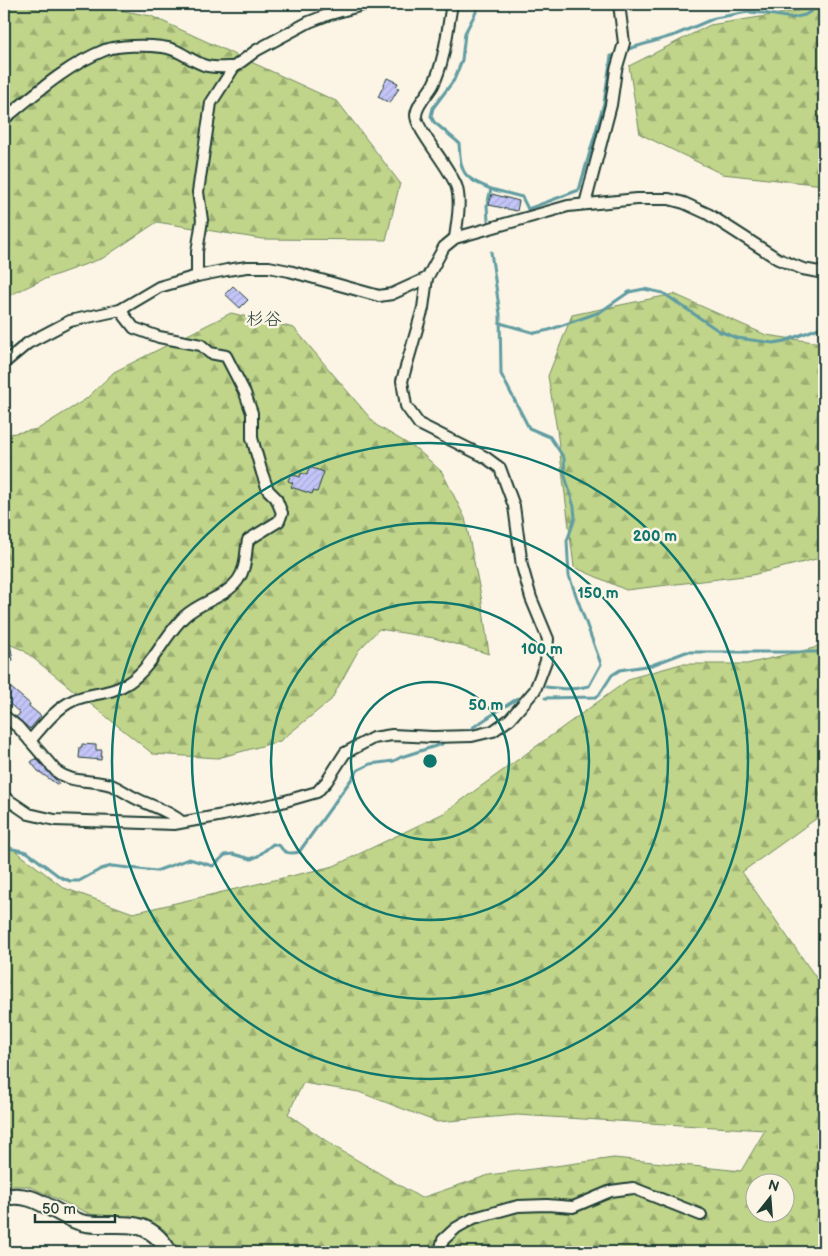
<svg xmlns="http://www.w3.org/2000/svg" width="828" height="1256" font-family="'Balsamiq Sans','Klee One',sans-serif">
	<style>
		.forest { fill: url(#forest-firs); stroke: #70895f; fill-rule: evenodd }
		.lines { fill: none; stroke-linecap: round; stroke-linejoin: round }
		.stream { stroke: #619ca2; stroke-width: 3 }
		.building { fill: url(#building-hatch); stroke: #1f3d34 }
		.street-casing { stroke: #1f3d34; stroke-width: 14 }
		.primary-casing { stroke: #1f3d34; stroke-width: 19 }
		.street { stroke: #fcf5e5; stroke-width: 10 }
		.primary { stroke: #fcf5e5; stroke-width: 15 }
		.ring { fill: none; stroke: #0f766e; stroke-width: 2.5 }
		.labels { text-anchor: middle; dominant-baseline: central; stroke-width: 5; stroke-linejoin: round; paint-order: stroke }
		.quarter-label { font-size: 18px; fill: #1f3d34; stroke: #fcf5e5 }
		.centre { fill: #0f766e; stroke: #fcf5e5; stroke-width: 2.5 }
		.ring-label { font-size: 15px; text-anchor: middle; font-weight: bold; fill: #0f766e; stroke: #fcf5e5; stroke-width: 5; stroke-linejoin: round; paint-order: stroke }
	</style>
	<defs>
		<pattern id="forest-firs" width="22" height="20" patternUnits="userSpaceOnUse" patternTransform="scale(1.25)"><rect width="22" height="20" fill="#c0d58a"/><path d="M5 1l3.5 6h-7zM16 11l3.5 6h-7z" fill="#9bae72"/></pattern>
		<pattern id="building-hatch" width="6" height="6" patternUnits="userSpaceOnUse" patternTransform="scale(1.25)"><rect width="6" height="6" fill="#c4c5f8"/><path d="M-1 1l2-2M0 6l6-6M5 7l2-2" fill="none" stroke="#a8aad5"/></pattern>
	</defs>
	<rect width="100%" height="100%" fill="#fcf5e5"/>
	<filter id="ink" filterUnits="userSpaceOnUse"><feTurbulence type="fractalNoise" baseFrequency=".02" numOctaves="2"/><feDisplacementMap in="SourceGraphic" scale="10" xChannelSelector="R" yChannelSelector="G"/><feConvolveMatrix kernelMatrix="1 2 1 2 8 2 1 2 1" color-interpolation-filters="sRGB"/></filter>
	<g filter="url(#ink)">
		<g class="forest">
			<polygon points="4,4 88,4 151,16 338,102 400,183 386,240 262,239 157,222 103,258 42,280 4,298"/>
			<polygon points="804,10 824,10 824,185 722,174 640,134 629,66 710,25"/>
			<polygon points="674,294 766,335 814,342 824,342 824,557 752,575 626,590 574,567 557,430 548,376 572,315"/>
			<polygon points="231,313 294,328 376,425 418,450 442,472 465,518 481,596 489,654 434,638 379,629 358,651 331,700 280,741 218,758 153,754 23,650 4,642 4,435 38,429 86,399 114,372"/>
			<path d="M824 642V813L742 872 824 989V1252H179L165 1230 145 1219 90 1214 28 1186H4V842L64 888 133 913 334 866 444 813 631 678 681 664H747L814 648ZM303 1083 359 1092 437 1122 517 1115 765 1130 741 1171 614 1158 489 1175 421 1198 335 1147 288 1114ZM756 1184H786V1214H756Z"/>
		</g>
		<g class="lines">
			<g class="stream">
				<path d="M478 4 476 12 465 33 462 60 454 80 433 108 431 116 434 122 459 143C461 174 462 177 491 189L487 205 488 221"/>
				<polyline points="628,49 675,35 715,18 748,12 763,13 792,18 805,15 822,4"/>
				<polyline points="491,189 522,197 528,209 579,190 604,103 611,56 613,56"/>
				<path d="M491 252 500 314 501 374 529 428 550 437 564 458 565 476 574 507 575 518 567 541 569 576 601 664 589 686C574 690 562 689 546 687"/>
				<polyline points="500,323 535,333 549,330 600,312 629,292 644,289 663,293 719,331 737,338 773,343 785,341 824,326"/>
				<polyline points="545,698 596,697 599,695 612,675 620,670 652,665 686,652 824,652"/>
				<polyline points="472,728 518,698"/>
				<path d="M4 847 27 852 60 877 70 881H79L101 869 112 866 156 871 189 859 213 866 225 855 233 854 251 859 258 856 273 844 280 846C284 854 291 854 299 852L358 770 370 764 394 761 401 757 442 744"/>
			</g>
		</g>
		<g class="building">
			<polygon points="387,78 398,83 396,87 399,88 390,103 378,97"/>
			<polygon points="492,194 519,201 517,211 489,205"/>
			<polygon points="233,286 248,300 240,308 225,294"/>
			<polygon points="309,467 324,472 317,492 313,491 312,494 291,487 293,483 288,481 291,474 300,477 301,473 307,475"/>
			<polygon points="8,633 13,660 4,662 4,634"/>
			<polygon points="4,682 30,704 29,706 41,716 30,729 16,717 20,713 4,699"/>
			<polygon points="82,744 96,745 96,750 102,750 101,760 79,758 80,747 82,747"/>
			<polygon points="36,758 55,779 59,784 58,785 38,771 31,762"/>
		</g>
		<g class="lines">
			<g class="street-casing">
				<g id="street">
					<path d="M452 4C447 31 445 61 433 85 428 94 417 104 416 115 415 129 451 168 457 188 461 204 457 222 455 238"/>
					<path d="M4 119C35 94 67 65 105 50 118 45 147 45 162 47 179 48 191 62 207 66 215 68 226 67 234 67"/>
					<polyline points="585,204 611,105 616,70 624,43 619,4"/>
					<polyline points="197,276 197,252 202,220 198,192 211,103 234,67 257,50 309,22 327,15 366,4"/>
					<polyline points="4,363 28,343 70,321 120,310 159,287 197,276 227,270 247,267 269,267 289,271 379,296 392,294 427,278"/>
					<path d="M4 716 18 727 56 771C72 784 92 779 111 785 119 788 127 794 135 798 151 806 168 810 182 822"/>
					<path d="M30 741C42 727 56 708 74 700 92 693 112 694 128 683 153 667 164 635 185 616 201 601 225 598 238 580 247 567 245 554 248 540L279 521 282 513 276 498 268 490 262 473 252 438V413L245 393 226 356 210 353 201 345 159 337 134 328 120 310"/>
					<polyline points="4,797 29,814 55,820 174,824 223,815 275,804 317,792 327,781 345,753 373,738 392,735 433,737 472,736 493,731 510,719 535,690 546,661 548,639 531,598 522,566 514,506 500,468 485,457 419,424 406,406 402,381 423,308 427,278 444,247 455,238 568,206 637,199 669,199 684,203 708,214 778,259 803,269 824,273"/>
					<polyline points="440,1252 443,1240 456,1228 474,1218 518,1206 547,1205 573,1207 611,1191 633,1188 701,1215"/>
				</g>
			</g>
			<g class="primary-casing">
				<path id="primary" d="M4 1198C34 1189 55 1216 83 1223 100 1227 120 1222 137 1226 151 1229 162 1240 169 1252"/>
			</g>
			<use href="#street" class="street"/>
			<use href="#primary" class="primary"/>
		</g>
	</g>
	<g class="ring">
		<circle cx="430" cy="761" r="79"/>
		<circle cx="430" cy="761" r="159"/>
		<circle cx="430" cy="761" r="238"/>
		<circle cx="430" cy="761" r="318"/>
	</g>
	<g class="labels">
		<g class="quarter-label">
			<text x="264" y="319">杉谷</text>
		</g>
	</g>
	<circle cx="430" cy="761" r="8" class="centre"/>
	<g class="ring-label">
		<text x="655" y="541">200 m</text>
		<text x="598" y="598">150 m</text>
		<text x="542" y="654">100 m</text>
		<text x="486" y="710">50 m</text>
	</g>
	<rect width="828" height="1256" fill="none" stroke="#fcf5e5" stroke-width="20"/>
	<rect x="10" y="10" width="808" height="1236" fill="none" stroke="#1f3d34" stroke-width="2" filter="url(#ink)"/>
	<g transform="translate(770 1198) rotate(17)"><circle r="24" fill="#fcf5e5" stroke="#a4ab9e"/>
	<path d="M0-4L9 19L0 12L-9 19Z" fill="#1f3d34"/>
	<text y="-8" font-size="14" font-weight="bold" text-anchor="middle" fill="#1f3d34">N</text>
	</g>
	<path d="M35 1214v8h80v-8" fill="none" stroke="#1f3d34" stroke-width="2.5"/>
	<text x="42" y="1214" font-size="15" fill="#1f3d34" stroke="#fcf5e5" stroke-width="4" paint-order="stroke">50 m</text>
</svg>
